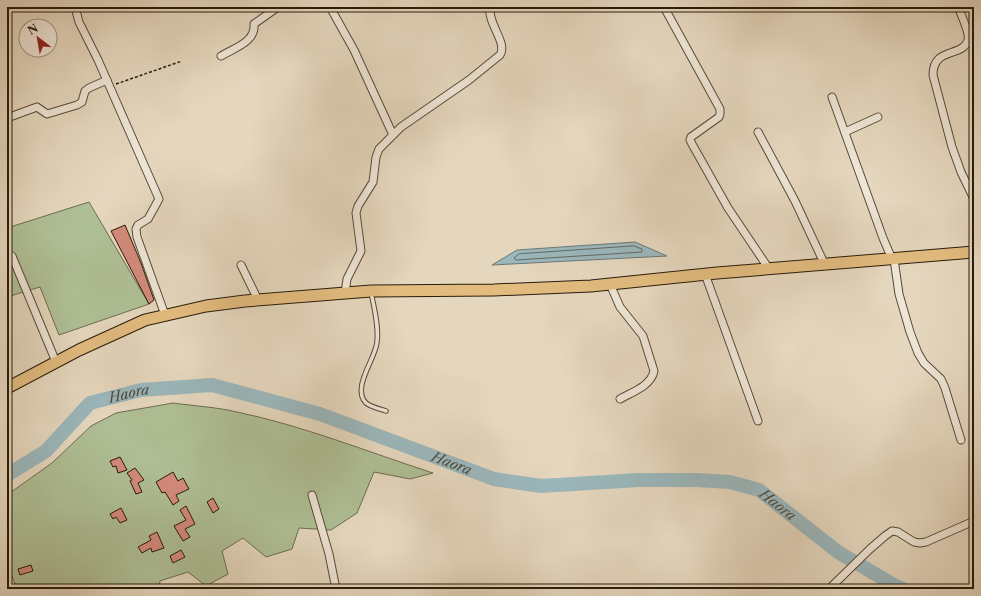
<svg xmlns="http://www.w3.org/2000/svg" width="981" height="596" font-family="'Libre Caslon Text',serif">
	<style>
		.green { fill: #afbf95; stroke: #6c6d50 }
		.water { fill: #9bb7bc; stroke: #6d7975 }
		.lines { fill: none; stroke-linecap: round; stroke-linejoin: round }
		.shore { stroke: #626964; stroke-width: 1 }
		.river { stroke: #9bb7bc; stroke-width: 14 }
		.building { fill: #d38a7a; stroke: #281b0b }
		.service-casing { stroke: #574a38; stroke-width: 5.5 }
		.minor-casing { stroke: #574a38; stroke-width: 9 }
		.trunk-casing { stroke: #281b0b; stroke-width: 13 }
		.path { stroke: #281b0b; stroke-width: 1.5; stroke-dasharray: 3 2; stroke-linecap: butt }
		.service { stroke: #eee5d5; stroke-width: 3.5 }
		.minor { stroke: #eee5d5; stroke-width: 7 }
		.trunk { stroke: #e2bc7f; stroke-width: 11 }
		.labels { text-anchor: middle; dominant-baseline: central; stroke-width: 3.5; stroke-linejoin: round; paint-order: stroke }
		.water-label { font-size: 14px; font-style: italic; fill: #4a4a40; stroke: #eee5d5 }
	</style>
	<rect width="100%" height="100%" fill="#e5d7be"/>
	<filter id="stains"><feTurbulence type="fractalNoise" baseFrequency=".005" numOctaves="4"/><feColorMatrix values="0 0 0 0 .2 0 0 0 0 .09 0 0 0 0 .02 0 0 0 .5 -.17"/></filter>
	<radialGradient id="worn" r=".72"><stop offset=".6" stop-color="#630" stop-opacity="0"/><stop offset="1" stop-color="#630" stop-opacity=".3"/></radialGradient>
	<g class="green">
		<polygon points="89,202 149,304 59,335 40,287 7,297 7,228"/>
		<path d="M173 403C194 406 216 407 237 412 304 426 368 452 433 473L410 479 374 472 357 513 331 530 299 528 292 549 266 557 243 538 222 551 228 574 206 586 188 572 160 581 159 589H17L7 563V495L52 463 91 426 116 413Z"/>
	</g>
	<polygon class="water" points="635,242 667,256 492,265 517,250"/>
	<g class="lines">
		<polygon class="shore" points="634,246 642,249 642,252 516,260 514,258 519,254"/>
		<path class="river" id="s1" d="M7 475 46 451 90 403 141 390 212 385 320 414 494 479 541 486 639 480H696L730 482 759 490 838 552 892 584 903 589"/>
	</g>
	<g class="building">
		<polygon points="125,225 141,263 154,300 149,304 111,231"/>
		<polygon points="120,457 127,470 118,473 116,466 113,467 110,461"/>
		<polygon points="135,468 144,480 138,483 142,492 136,494 130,481 132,480 127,473"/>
		<polygon points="173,472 178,481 183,478 189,489 176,495 179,501 173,505 165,492 162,493 156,482"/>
		<polygon points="213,498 219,509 213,513 207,502"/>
		<polygon points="186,506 195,524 185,529 190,537 183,541 174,526 186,520 180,510"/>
		<polygon points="121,508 127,520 120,523 116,517 113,519 110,514"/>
		<polygon points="157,532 164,548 152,552 151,548 142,553 138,547 151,540 149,536"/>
		<polygon points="181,550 185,557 173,563 170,556"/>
		<polygon points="31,565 33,571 20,575 18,569"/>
	</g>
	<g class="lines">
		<g class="service-casing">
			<path id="service" d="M371 292C374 308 379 326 377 342 376 358 351 388 366 403 371 407 380 409 386 411"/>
		</g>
		<g class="minor-casing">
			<g id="minor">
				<polyline points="75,7 79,22 98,60 159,199 148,219 138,225 136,229 137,237 165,315"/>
				<polyline points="330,7 354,50 393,135 379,149 376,157 373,182 358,206 356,213 361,251 347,279 345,293"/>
				<polyline points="664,7 720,109 720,114 719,117 691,137 690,140 692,144 728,208 769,269"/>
				<path d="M958 7C961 14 970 34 968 40 963 58 933 46 933 75L952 147 961 172 974 199"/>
				<path d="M221 56C234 48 256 42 254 24L278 7"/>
				<polyline points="832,97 883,238 892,259"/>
				<polyline points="7,118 37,107 47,114 77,105 82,102 85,91 89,88 107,80"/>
				<polyline points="758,132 795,201 825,265"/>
				<polyline points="845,132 878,117"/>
				<path d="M393 135 401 127 469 80 500 55C508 43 487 23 490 7"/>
				<polyline points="12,256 56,362"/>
				<polyline points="894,259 899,294 910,332 918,353 924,363 941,379 945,388 961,440"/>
				<polyline points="241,265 258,300"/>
				<polyline points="705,274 758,421"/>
				<path d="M610 284 620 307 643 336 654 371C651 386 632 392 620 399"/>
				<polyline points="312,495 329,554 336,589"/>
				<polyline points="829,589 870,549 885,536 892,531 898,532 914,542 920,543 926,542 974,521"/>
			</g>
		</g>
		<g class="trunk-casing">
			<polyline id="trunk" points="7,388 79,350 145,320 206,306 245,301 371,291 494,290 591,286 717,273 974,252"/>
		</g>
		<polyline class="path" points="116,84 182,61"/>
		<use href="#service" class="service"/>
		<use href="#minor" class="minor"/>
		<use href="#trunk" class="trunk"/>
	</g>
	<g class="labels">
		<g class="water-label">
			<text stroke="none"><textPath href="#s1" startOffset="151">Haora</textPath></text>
			<text stroke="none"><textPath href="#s1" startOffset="487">Haora</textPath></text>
			<text stroke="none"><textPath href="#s1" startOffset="823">Haora</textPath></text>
		</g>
	</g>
	<rect width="981" height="596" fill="none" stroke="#e5d7be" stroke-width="24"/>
	<rect x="8" y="8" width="965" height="580" fill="none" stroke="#281b0b" stroke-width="2"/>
	<rect x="12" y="12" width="957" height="572" fill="none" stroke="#281b0b"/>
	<g transform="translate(38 38) rotate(329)"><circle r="19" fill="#eee5d5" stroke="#9f9484"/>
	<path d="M0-3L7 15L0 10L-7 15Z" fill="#8f2418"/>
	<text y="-6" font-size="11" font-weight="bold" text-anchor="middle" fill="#281b0b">N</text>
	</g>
	<rect width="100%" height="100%" filter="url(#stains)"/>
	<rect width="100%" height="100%" fill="url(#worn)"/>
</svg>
